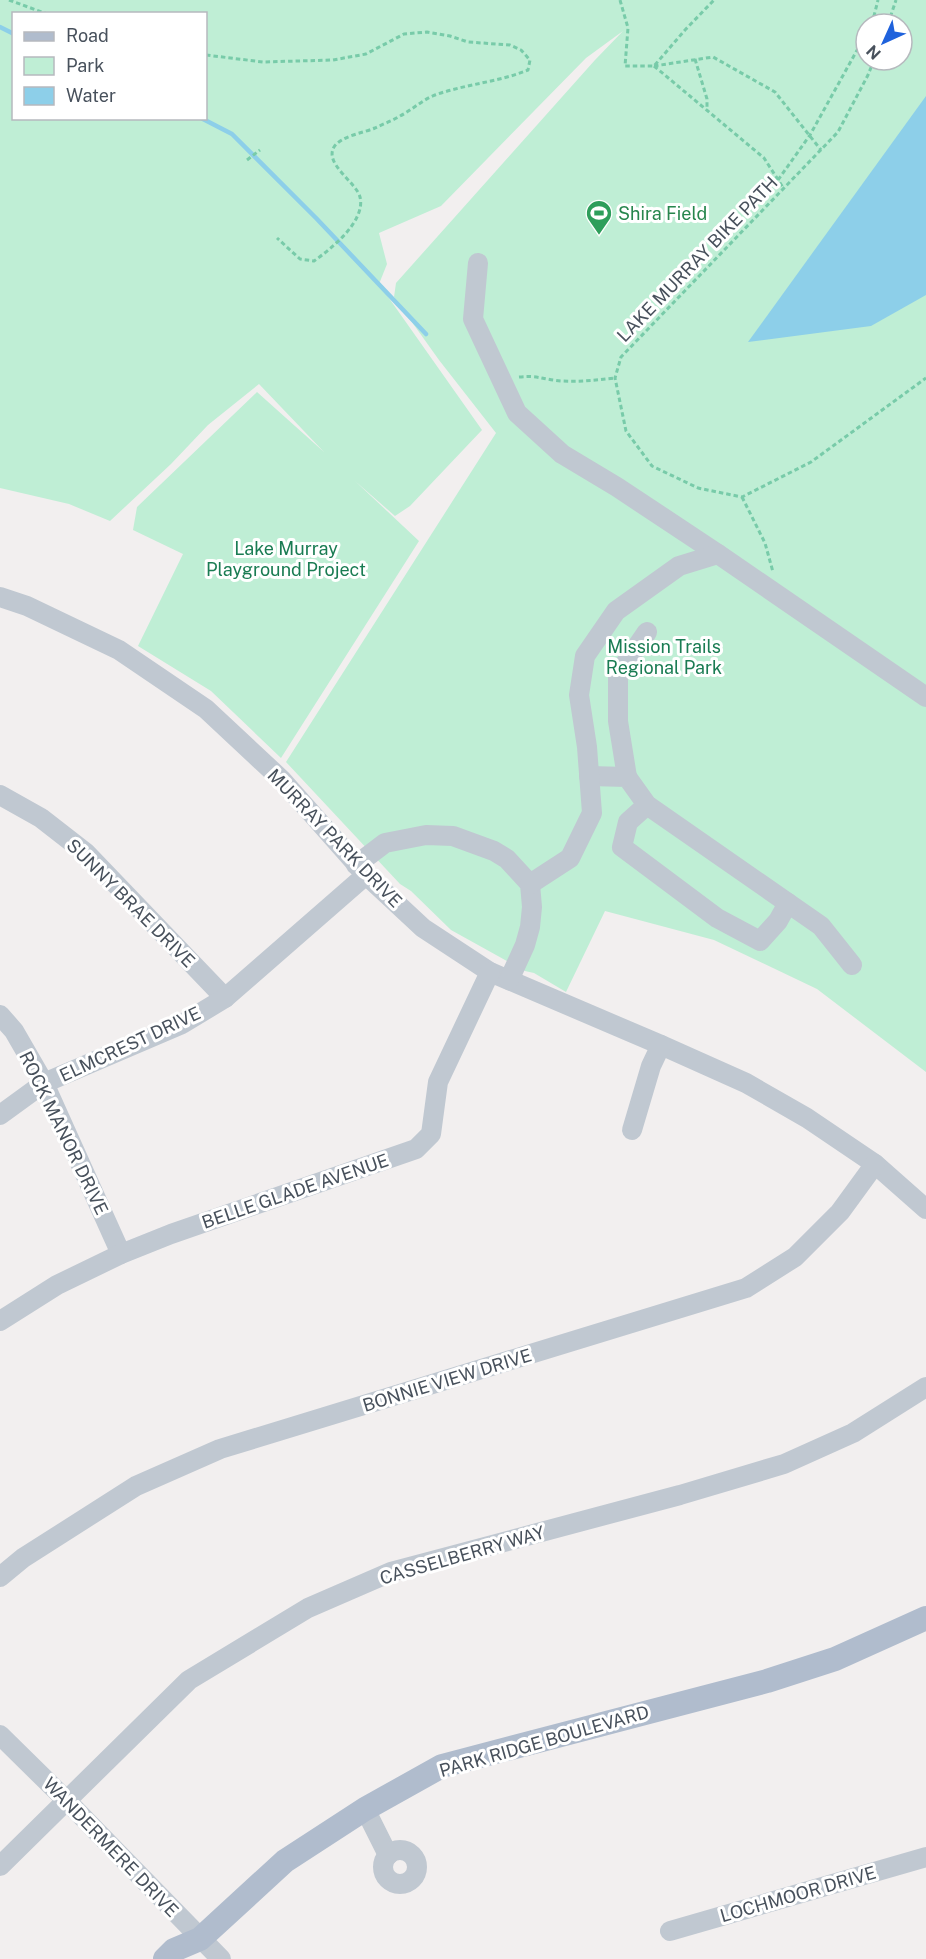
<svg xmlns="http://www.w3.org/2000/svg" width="926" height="1959" font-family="'Public Sans',sans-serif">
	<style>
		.green { fill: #bfeed5; fill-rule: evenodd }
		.water { fill: #8dcfe9 }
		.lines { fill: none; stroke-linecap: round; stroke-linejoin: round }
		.stream { stroke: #8dcfe9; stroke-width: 4.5 }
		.path { stroke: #78cba9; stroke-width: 3; stroke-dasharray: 4.5 3; stroke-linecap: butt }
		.minor { stroke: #c0c8d1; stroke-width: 20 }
		.major { stroke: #b0bccd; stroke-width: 24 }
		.labels { text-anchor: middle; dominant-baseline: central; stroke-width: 6; stroke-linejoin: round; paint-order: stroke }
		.leisure-label { font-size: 18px; fill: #27864d; stroke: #fff; text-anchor: start }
		.street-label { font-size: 18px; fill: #48515c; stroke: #fff }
		.park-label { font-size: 18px; fill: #1a7c53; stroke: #fff }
	</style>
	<rect width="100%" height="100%" fill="#f2efef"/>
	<path class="green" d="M0 0H926V1072L817 989 714 940 605 911 566 992 534 973 525 971 451 930 411 891 400 884 286 762 496 433 439 360 394 297 396 283 595 60 623 31 586 58 441 206 379 233 387 264 379 284 482 430 410 506 395 516 355 481 419 541 281 758 211 691 138 646 183 554 133 530 137 507 257 392 324 452 259 384 208 425 171 464 110 521 69 504 0 488ZM14 14H206V118H14ZM866 24H902V60H866Z"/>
	<polygon class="water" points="926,96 926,295 871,326 748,342"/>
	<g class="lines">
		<g class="stream">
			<polyline points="0,27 14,34"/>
			<polyline points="201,118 232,134 316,218 426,334"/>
		</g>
		<g class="path">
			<polyline points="9,0 47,14"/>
			<polyline points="620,0 628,28 625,66 654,66 685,30 714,0"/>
			<polyline points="872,24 878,0"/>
			<polyline points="888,24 896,0"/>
			<path d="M206 55 263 62 333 60 366 54 404 34 427 32 450 36 468 42 510 45 521 50 530 60 528 70C499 82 466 84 435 95 422 100 412 110 400 116 392 121 383 124 375 128 363 133 341 136 334 147 324 164 356 182 360 197 366 221 331 249 314 261L300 259 277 238"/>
			<polyline points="695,59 707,99 707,110"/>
			<polyline points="874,60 868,75 838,132 621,357 615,378 626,431 652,466 698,488 742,497 811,462 926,378"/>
			<polyline points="654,66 713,57 775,92 821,150"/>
			<polyline points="654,66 764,158 784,189"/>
			<polyline points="247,160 260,150"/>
			<polyline points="778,180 810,135 866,34"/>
			<path d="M519 377C538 375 545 380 562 381 580 382 597 380 615 378"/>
			<polyline points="742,497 765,543 773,572"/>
		</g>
		<g class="minor">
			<polyline points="478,263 473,319 517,413 562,454 617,487 718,554"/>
			<polyline points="0,597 27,606 119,650 206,709 282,780 366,875 423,928 490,972 661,1045 746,1083 807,1118 875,1164 926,1209"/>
			<polyline points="589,776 627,777 647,805 821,926 852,965"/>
			<polyline points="627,777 618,721 618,674 647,632"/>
			<polyline points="0,795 41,818 86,853 225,998"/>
			<polyline points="647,805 628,822 622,847 717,918 760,941 778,921 788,903"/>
			<polyline points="356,865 385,843 426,835 453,836 494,851 507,859 530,884 532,907 530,927 525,945 509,980"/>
			<polyline points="530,884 570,858 592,813 587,747 579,695 585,656 616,611 679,566 718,554 926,697"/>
			<polyline points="0,1015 14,1031 44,1083 121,1254"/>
			<polyline points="0,1115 44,1083 182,1024 225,998 366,875"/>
			<polyline points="632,1130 651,1066 661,1045"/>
			<polyline points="0,1321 57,1285 121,1254 171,1234 416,1149 431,1134 438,1082 490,972"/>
			<polyline points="0,1577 23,1558 136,1486 220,1449 746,1288 795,1257 840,1212 875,1164"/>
			<polyline points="0,1735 67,1801 221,1959"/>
			<polyline points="365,1809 388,1855"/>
			<circle cx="400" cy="1867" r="17"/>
			<polyline points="0,1866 189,1680 308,1608 391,1572 680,1495 784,1464 853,1433 926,1387"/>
			<polyline points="670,1931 926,1857"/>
		</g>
		<polyline class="major" points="165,1959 174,1950 200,1939 285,1861 365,1809 442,1766 767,1681 835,1659 926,1618"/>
	</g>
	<defs>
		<g id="stadium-pin" transform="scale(1.35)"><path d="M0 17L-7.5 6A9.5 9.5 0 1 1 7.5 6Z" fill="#2e9e5b" stroke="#fff"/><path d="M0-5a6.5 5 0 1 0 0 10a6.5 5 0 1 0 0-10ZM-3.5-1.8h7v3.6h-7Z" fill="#fff"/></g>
	</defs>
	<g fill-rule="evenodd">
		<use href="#stadium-pin" x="599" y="213"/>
	</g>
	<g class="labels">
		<g class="leisure-label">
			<text x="618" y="213">Shira Field</text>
		</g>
		<g class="street-label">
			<text transform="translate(697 259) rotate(-46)">LAKE MURRAY BIKE PATH</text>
			<text transform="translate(335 838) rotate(46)">MURRAY PARK DRIVE</text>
			<text transform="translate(131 903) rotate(45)">SUNNY BRAE DRIVE</text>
			<text transform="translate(130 1044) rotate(-25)">ELMCREST DRIVE</text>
			<text transform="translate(64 1133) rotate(64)">ROCK MANOR DRIVE</text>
			<text transform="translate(295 1191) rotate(-19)">BELLE GLADE AVENUE</text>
			<text transform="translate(447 1380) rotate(-17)">BONNIE VIEW DRIVE</text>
			<text transform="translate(462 1555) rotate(-16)">CASSELBERRY WAY</text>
			<text transform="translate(544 1741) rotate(-16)">PARK RIDGE BOULEVARD</text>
			<text transform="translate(111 1847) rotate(46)">WANDERMERE DRIVE</text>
			<text transform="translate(798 1894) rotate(-16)">LOCHMOOR DRIVE</text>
		</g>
		<g class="park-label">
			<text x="286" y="548">Lake Murray<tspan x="286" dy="21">Playground Project</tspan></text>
			<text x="664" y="646">Mission Trails<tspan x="664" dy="21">Regional Park</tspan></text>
		</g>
	</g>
	<rect x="12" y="12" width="195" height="108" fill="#ffffff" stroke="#b6b9be" stroke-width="1.5"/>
	<rect x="24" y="32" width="30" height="9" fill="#b0bccd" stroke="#b6b9be" stroke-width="1.5"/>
	<text x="66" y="42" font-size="18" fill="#48515c">Road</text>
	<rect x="24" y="57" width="30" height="18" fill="#bfeed5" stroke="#b6b9be" stroke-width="1.5"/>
	<text x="66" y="72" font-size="18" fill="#48515c">Park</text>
	<rect x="24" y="87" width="30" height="18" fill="#8dcfe9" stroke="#b6b9be" stroke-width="1.5"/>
	<text x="66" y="102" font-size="18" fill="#48515c">Water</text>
	<g transform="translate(884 42) rotate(225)"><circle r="28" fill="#ffffff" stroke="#b6b9be" stroke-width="1.5"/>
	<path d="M0-4.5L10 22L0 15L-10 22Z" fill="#1f62dc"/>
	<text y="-9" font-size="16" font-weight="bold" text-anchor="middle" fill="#48515c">N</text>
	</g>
</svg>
